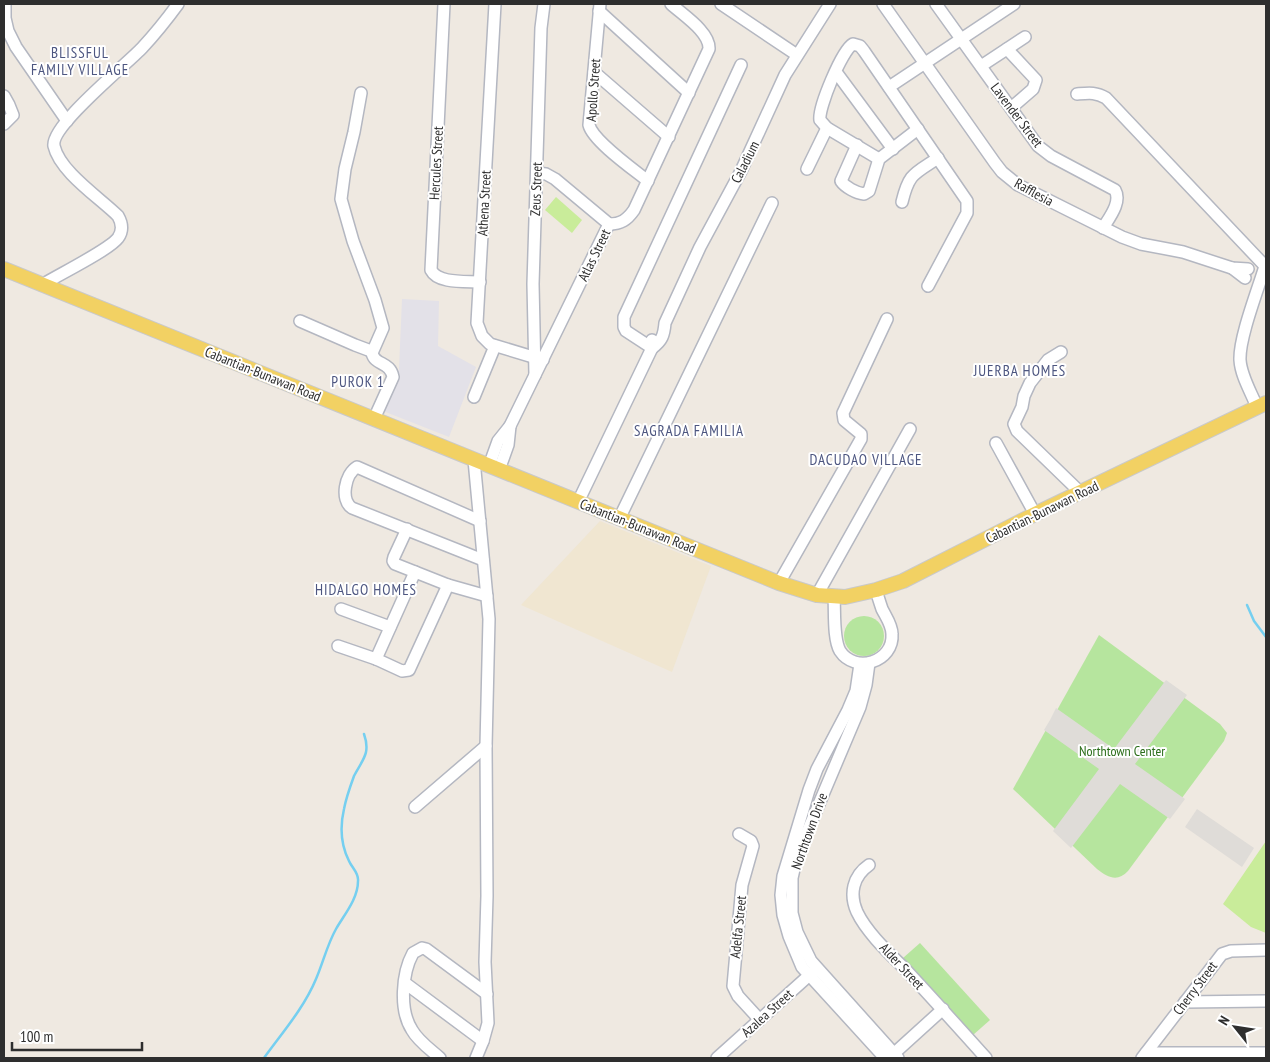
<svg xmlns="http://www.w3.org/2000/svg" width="1270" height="1062" font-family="'PT Sans Narrow',sans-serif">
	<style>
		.industrial { fill: #e3e1e8 }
		.education { fill: #f0e6d1 }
		.green { fill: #b6e59e }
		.pitch { fill: #c9ec9a }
		.plaza { fill: #dfdcd8 }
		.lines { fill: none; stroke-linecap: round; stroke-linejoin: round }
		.stream { stroke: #75cff0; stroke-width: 2.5 }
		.minor-casing { stroke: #b4b7c1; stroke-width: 14 }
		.major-casing { stroke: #c9c9c9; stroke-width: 16 }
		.minor { stroke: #fff; stroke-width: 11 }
		.major { stroke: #f2d163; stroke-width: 14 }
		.labels { text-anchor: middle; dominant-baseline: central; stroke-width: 4; stroke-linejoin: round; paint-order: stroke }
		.street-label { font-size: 14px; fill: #2e2e2e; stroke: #fff }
		.park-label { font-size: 14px; fill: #2c6e1b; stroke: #fff }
		.neighbourhood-label { font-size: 15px; letter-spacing: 1px; fill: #4d5680; stroke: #fff }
	</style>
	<rect width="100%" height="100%" fill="#efe9e1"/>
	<polygon class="industrial" points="402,299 439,301 438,346 476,367 449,437 383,411 399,369"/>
	<polygon class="education" points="600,521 711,566 672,672 521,605"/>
	<g class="green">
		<circle cx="864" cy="636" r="20"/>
		<path d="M1099 635 1220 724 1227 733 1224 741 1128 871C1118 882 1108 878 1097 869L1013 789Z"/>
		<polygon points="920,943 990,1020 973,1035 903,958"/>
	</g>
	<g class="pitch">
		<polygon points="556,197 582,220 572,233 545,210"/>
		<polygon points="1266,841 1266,933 1251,927 1223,904"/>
	</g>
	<g class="plaza">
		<polygon points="1166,680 1187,695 1135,764 1185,799 1170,819 1120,784 1071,848 1053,831 1099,769 1044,730 1050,720 1056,708 1114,749"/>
		<polygon points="1197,809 1254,848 1242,867 1185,827"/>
	</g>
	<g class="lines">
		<g class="stream">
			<polyline points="1247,605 1254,621 1266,637"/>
			<path d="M264 1058C282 1033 304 1008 316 979 323 963 327 945 336 929 344 915 358 899 358 881 359 873 352 868 349 861 341 845 340 826 344 809 346 798 350 787 354 776 362 760 371 754 364 734"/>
		</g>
		<g class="minor-casing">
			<g id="minor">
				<polyline points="5,4 5,18 8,31 16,47 67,121"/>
				<path d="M444 4 431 270C438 284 466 281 480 282"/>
				<polyline points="495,4 477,323 482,336 490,344 543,360"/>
				<path d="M600 4 589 125C593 141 633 169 648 181"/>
				<polyline points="721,4 797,55"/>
				<polyline points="883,4 995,163 1002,172 1018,185 1122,237 1141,244 1183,252 1232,268 1248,269"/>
				<path d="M936 4 1038 146 1051 156 1115 190C1122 202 1109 218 1103 228"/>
				<polyline points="599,11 689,93"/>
				<polyline points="1007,49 1036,80 1033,89 1011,108"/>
				<polyline points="981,66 1025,37"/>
				<polyline points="594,72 669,137"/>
				<polyline points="836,72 893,149"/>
				<polyline points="889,87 1014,4"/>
				<path d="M361 93 354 132 345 169 341 199 353 241 375 300 383 328 372 353C375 366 390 361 393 377L374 419"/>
				<path d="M1077 94C1089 93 1096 92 1106 98L1265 266"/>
				<polyline points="4,96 9,105 13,115 4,124"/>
				<path d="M857 145 841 181C845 187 856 193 864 194L869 191 879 159 918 129"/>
				<path d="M879 159 827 128 820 120C818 108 842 50 853 44L860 46 864 51 967 201V213L928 286"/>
				<polyline points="807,169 827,128"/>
				<polyline points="537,173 546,174 555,179 609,224"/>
				<path d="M902 202C909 173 914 174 938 158"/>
				<path d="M609 224C621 224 627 220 634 210L709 49C710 32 683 15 671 4"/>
				<polyline points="1232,268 1245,278"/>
				<path d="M42 285C58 275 109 250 118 238 123 231 122 223 118 216 100 198 60 172 54 146 50 126 127 64 142 48 155 34 167 19 178 4"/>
				<polyline points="300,321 355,345 371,351"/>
				<path d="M652 348C662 341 664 335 665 323L700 247 741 171 785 75 830 4"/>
				<polyline points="652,348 626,331 624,327 624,317 741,65"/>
				<polyline points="1061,352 1048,360 1030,383 1024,396 1022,407 1014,424 1017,431 1081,493"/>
				<polyline points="535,375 533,284 541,28 544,4"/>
				<polyline points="474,397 495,346"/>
				<path d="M1257 407C1251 392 1241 376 1240 360 1239 337 1259 287 1266 263"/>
				<polyline points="996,443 1035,514"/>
				<polyline points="474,460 489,619 486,746 487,896 485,962 488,1023 483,1041 476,1058"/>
				<polyline points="489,466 498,441 510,426 609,224"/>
				<polyline points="499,470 508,445 510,426"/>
				<polyline points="578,502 652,348 652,340"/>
				<polyline points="619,519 772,203"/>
				<path d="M480 521 357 467C345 474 340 500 352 508L483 560"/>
				<polyline points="407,529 394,557 393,561 395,564 448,585 487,596"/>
				<polyline points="779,583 861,439 861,434 844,420 843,413 887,319"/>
				<polyline points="817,595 910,429"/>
				<path d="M834 597C835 612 833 639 840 651 855 674 894 662 892 634 892 625 886 617 882 609 880 603 878 597 876 590"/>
				<polyline points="341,609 390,627"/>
				<polyline points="338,646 376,659 402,671 409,670 448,585"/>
				<polyline points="376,659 415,572"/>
				<polyline points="869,663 866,685 860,707 797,856 792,878 792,913 797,932 811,961 898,1058"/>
				<polyline points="860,664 856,691 848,710 817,769 809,790 783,876 781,895 783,915 789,936 802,967 885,1058"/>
				<polyline points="415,807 486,746"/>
				<polyline points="739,834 751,841 753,846 742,885 733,986 738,996 759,1019"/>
				<path d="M869 865C853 876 849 894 857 912 867 933 890 954 906 970 933 999 960 1029 986 1058"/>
				<polyline points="405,983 483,1041"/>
				<polyline points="1185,1002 1266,1001"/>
				<polyline points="1146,1053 1266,1053"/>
				<path d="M440 1058C431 1050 418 1041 412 1030 399 1010 402 973 413 953L422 948 426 949 487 994"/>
				<polyline points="717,1058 814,971"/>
				<polyline points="889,1058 943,1009"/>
				<polyline points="1142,1058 1222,954 1231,951 1266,950"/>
			</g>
		</g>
		<g class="major-casing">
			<polyline id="major" points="4,269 779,583 817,595 845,597 876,590 903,581 1035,514 1266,403"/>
		</g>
		<use href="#minor" class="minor"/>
		<use href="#major" class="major"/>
	</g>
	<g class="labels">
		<g class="street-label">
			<text transform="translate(593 90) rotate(-86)">Apollo Street</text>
			<text transform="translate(1017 115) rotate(53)">Lavender Street</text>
			<text transform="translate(745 162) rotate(-63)">Caladium</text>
			<text transform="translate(436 163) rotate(-87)">Hercules Street</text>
			<text transform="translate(536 189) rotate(-88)">Zeus Street</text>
			<text transform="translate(1034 192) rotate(29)">Rafflesia</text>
			<text transform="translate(484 203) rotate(-87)">Athena Street</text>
			<text transform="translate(594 255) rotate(-64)">Atlas Street</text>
			<text transform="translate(263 374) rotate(22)">Cabantian-Bunawan Road</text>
			<text transform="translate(1042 512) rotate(-26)">Cabantian-Bunawan Road</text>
			<text transform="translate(638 526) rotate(22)">Cabantian-Bunawan Road</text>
			<text transform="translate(809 831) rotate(-70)">Northtown Drive</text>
			<text transform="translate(738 927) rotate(-84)">Adelfa Street</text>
			<text transform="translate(902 966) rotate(47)">Alder Street</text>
			<text transform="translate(1195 988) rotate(-53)">Cherry Street</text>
			<text transform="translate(767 1013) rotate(-42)">Azalea Street</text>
		</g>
		<g class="park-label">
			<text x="1122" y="751">Northtown Center</text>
		</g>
		<g class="neighbourhood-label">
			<text x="80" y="52">BLISSFUL<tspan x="80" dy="17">FAMILY VILLAGE</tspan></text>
			<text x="1020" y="370">JUERBA HOMES</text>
			<text x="358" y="381">PUROK 1</text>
			<text x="689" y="430">SAGRADA FAMILIA</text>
			<text x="866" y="459">DACUDAO VILLAGE</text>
			<text x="366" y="589">HIDALGO HOMES</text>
		</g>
	</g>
	<rect width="1270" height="1062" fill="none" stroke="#2e2e2e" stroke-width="10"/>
	<g transform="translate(1235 1027) rotate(300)" stroke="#ffffff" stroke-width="4" paint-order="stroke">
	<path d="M0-4L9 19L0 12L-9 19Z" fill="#2e2e2e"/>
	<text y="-8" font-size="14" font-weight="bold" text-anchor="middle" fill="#2e2e2e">N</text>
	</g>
	<path d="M12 1042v8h130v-8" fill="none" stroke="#2e2e2e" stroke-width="2.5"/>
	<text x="20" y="1042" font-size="15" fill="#2e2e2e" stroke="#ffffff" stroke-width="4" paint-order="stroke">100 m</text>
</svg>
